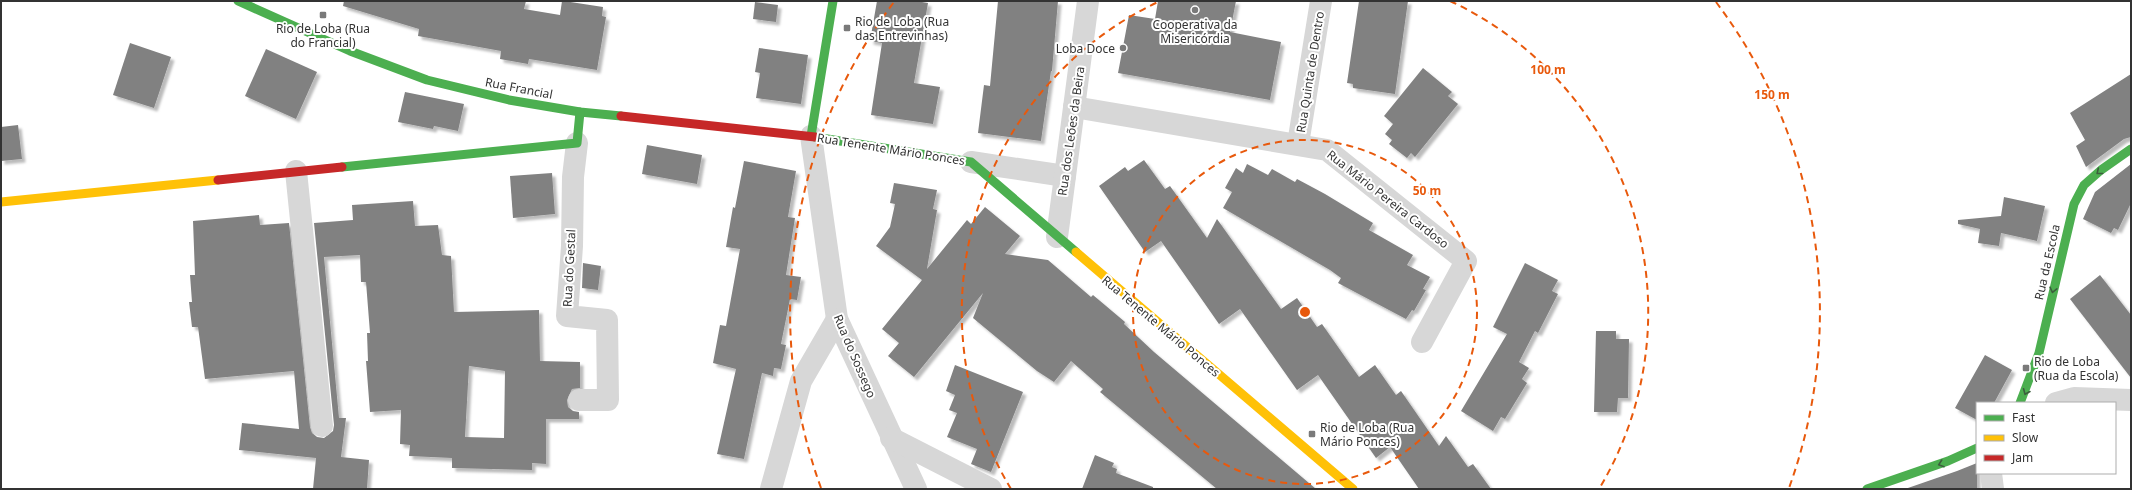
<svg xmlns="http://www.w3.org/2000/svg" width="2132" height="490" font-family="'Noto Sans',sans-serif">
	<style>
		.building { fill: #818181; fill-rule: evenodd; filter: url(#shadow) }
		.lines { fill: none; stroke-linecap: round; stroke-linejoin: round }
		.street { stroke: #d7d7d7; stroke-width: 22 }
		.fast { stroke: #4caf50; stroke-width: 9 }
		.slow { stroke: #ffc107; stroke-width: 9 }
		.jam { stroke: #c62828; stroke-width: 9 }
		.oneway { stroke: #3c5e3d }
		.ring { fill: none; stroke: #e8590c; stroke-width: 2; stroke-dasharray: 7 5 }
		.poi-dot { fill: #7a7a7a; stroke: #fff; stroke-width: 1.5 }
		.labels { text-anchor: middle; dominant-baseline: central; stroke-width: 4; stroke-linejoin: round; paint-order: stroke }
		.poi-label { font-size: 12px; fill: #333; stroke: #fff; text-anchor: start }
		.street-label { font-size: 12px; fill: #333; stroke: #fff }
		.centre { fill: #e8590c; stroke: #fff; stroke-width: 2 }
		.ring-label { font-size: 12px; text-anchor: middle; font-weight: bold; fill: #e8590c; stroke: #fff; stroke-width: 4; stroke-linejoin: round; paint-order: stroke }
	</style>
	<defs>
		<filter id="shadow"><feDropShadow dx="3.5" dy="3.5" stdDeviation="1" flood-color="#0004"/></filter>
	</defs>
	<rect width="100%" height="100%" fill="#fff"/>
	<g class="building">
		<polygon points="344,1 526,1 524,9 560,15 562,1 564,1 603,7 602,16 606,17 597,70 529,59 528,64 500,59 501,51 418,36 419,29 343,6"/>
		<polygon points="877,1 916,1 928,3 914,83 940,87 933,124 871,115 882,43 870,41"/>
		<polygon points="998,1 1058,1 1052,71 1051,71 1041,141 978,133 984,85 990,86"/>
		<polygon points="1158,1 1236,1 1230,32 1281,42 1270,100 1118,73 1129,15 1155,19"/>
		<polygon points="1359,1 1408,1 1395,94 1353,88 1353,84 1347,83"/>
		<polygon points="755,2 778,5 776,22 753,19"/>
		<polygon points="130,43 171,57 154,108 113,95"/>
		<polygon points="759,48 808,55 801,104 756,98 760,73 755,72"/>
		<polygon points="266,49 317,72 296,119 245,96"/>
		<polygon points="1423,68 1452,92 1448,96 1458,104 1415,157 1411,153 1407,158 1389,144 1392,140 1385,134 1393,124 1384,116"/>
		<polygon points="2131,74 2131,137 2124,139 2086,167 2076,146 2085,140 2070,113"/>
		<polygon points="405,92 464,104 458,131 434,126 433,129 398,122"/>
		<polygon points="18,125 22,159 1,161 1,127"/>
		<polygon points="647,145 702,155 697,184 642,174"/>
		<polygon points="1144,160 1165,189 1170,186 1207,238 1217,219 1281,309 1297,298 1317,327 1322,324 1359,377 1375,365 1396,395 1401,391 1439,446 1446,436 1468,467 1473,464 1491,489 1419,489 1390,447 1376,458 1318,375 1297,390 1240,309 1219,324 1161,241 1145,252 1099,186 1125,167 1128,171"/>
		<polygon points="744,161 796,171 788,217 795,218 786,275 801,277 797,300 790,299 781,344 786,345 781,369 774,368 773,376 762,373 744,459 717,454 736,369 713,363 720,325 726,326 740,249 726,247 733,207 735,208"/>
		<polygon points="1247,164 1268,175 1272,169 1295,182 1297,179 1325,194 1373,223 1369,230 1413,255 1407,265 1430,277 1423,289 1426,290 1414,311 1412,310 1406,319 1338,283 1341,278 1330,270 1223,208 1232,192 1225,188 1236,168 1243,173"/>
		<polygon points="2131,164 2131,203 2118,230 2114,228 2111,233 2083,219 2095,192"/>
		<polygon points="552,173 555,214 513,218 510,176"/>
		<polygon points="894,183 937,190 933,209 937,210 927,269 967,220 971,224 985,207 1020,236 1005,254 1048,260 1091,297 1093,295 1125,322 1124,324 1154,352 1316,489 1217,489 1100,392 1103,389 1071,361 1054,382 1037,371 973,318 983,293 914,377 888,356 899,343 882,329 922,280 876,246 890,227 895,204 890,203"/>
		<polygon points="2004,197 2045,206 2037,241 2001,233 1999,246 1978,243 1980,229 1958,224 1958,220 2001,216"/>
		<path d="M413 201 415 226 438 225 442 255 451 256 454 312 539 310 540 361 580 362V388L572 389 567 400 568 407 573 411 579 412V419H546V464L532 463V470L452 468V458L409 456 410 445 400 444 401 410 370 412 366 361H368L367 333H370L366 282H361L360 255 324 257 339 418H346L341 457 369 460 367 489H313L316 458 239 450 242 423 299 429 294 371 205 379 198 327H192L189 302H192L190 275H195L193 221 259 215 260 225 289 223 310 427 312 433 317 437 324 438 333 431 334 425 314 223 353 220 352 205ZM469 366 505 371 504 438 465 437Z"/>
		<polygon points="583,263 601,266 598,290 582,288"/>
		<polygon points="1525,263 1558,280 1552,291 1558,294 1538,333 1535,331 1519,362 1529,368 1522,379 1527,383 1505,419 1501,417 1493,431 1461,411 1507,334 1493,327"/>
		<polygon points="2100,275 2131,315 2131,378 2070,299"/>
		<polygon points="1596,331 1616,331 1616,339 1629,339 1628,398 1618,398 1617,412 1594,412"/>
		<polygon points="1985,355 2012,370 1994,403 1977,403 1977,420 1955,408"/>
		<polygon points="955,365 1023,392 991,472 971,464 977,449 947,437 957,413 949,410 955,395 946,391"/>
		<polygon points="1095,455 1114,463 1112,467 1117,469 1116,473 1153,487 1153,489 1082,489"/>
		<polygon points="1977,463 1977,489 1905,489 1957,471"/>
	</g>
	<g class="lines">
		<g class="street">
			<polyline points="1074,107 1327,150 1466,261 1422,342"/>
			<polyline points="811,136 837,319 916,489"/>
			<polyline points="577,143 573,177 572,246 567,316 607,320 608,400 579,400"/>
			<polyline points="1298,144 1321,1"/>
			<polyline points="971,162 1065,176"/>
			<polyline points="296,171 322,426"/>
			<polyline points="1057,237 1088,1"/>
			<polyline points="2056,403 2074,398 2131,400"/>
			<polyline points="891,438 991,489"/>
			<polyline points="1991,473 1993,489"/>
			<polyline points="771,489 801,381 837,319"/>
		</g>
		<g class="fast">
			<polyline points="238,1 350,51 427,80 509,100 580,112 621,116"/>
			<polyline points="811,136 833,1"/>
			<polyline points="815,137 971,162 1076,252"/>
			<polyline points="342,167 577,143 580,112"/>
			<polyline points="2020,403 2039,353 2074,204 2084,185 2101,170 2131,149"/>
			<polyline points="1867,489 1948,461 1977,448"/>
		</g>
		<g class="slow">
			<polyline points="1,202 218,180"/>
			<polyline points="1076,252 1353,489"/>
		</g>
		<g class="jam">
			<polyline points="621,116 815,137"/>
			<polyline points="218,180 342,167"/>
		</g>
	</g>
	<defs><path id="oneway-chevron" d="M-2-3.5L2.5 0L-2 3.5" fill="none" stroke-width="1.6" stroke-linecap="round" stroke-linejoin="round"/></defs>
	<g class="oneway">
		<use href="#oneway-chevron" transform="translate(2099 172) rotate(141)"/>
		<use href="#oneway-chevron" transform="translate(2053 290) rotate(103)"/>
		<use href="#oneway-chevron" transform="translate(2026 392) rotate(113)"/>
		<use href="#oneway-chevron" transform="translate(1941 464) rotate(161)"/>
	</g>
	<g class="ring">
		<circle cx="1305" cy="312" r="172"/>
		<path d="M1011 489A343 343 0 0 1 1160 1M1450 1A343 343 0 0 1 1599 489"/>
		<path d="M821 488A515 515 0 0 1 894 2M1716 2A515 515 0 0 1 1789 488"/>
	</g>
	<g class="poi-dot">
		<circle cx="1195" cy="10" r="4"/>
		<rect x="319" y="11" width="8" height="8" rx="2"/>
		<rect x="843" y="24" width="8" height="8" rx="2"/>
		<circle cx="1123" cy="48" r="4"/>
		<rect x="2022" y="364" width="8" height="8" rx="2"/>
		<rect x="1308" y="430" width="8" height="8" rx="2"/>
	</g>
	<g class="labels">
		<g class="poi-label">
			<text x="855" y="21">Rio de Loba (Rua<tspan x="855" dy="14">das Entrevinhas)</tspan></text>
			<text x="1195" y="24" text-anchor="middle">Cooperativa da<tspan x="1195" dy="14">Misericórdia</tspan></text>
			<text x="323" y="28" text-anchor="middle">Rio de Loba (Rua<tspan x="323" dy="14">do Francial)</tspan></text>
			<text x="1115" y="48" text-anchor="end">Loba Doce</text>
			<text x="2034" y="361">Rio de Loba<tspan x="2034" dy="14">(Rua da Escola)</tspan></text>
			<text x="1320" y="427">Rio de Loba (Rua<tspan x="1320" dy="14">Mário Ponces)</tspan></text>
		</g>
		<g class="street-label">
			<text transform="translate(1310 72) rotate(-81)">Rua Quinta de Dentro</text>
			<text transform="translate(519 88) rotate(11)">Rua Francial</text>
			<text transform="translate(1071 131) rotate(-82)">Rua dos Leões da Beira</text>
			<text transform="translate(891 149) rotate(9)">Rua Tenente Mário Ponces</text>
			<text transform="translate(1388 199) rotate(38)">Rua Mário Pereira Cardoso</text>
			<text transform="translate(2047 262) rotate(-77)">Rua da Escola</text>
			<text transform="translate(569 268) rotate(-87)">Rua do Gestal</text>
			<text transform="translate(1161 326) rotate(40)">Rua Tenente Mário Ponces</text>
			<text transform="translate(855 356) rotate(67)">Rua do Sossego</text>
		</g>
	</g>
	<circle cx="1305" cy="312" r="6" class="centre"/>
	<g class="ring-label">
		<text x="1548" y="74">100 m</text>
		<text x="1772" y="99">150 m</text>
		<text x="1427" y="195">50 m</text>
	</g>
	<rect width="2132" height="490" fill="none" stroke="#333333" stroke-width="4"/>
	<rect x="1976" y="402" width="140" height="72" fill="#ffffff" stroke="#adadad"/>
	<rect x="1984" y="415" width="20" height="6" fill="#4caf50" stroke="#adadad"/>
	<text x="2012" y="422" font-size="12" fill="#333333">Fast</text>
	<rect x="1984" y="435" width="20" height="6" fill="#ffc107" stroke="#adadad"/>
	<text x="2012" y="442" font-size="12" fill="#333333">Slow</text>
	<rect x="1984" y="455" width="20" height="6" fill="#c62828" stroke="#adadad"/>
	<text x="2012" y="462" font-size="12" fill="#333333">Jam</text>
</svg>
